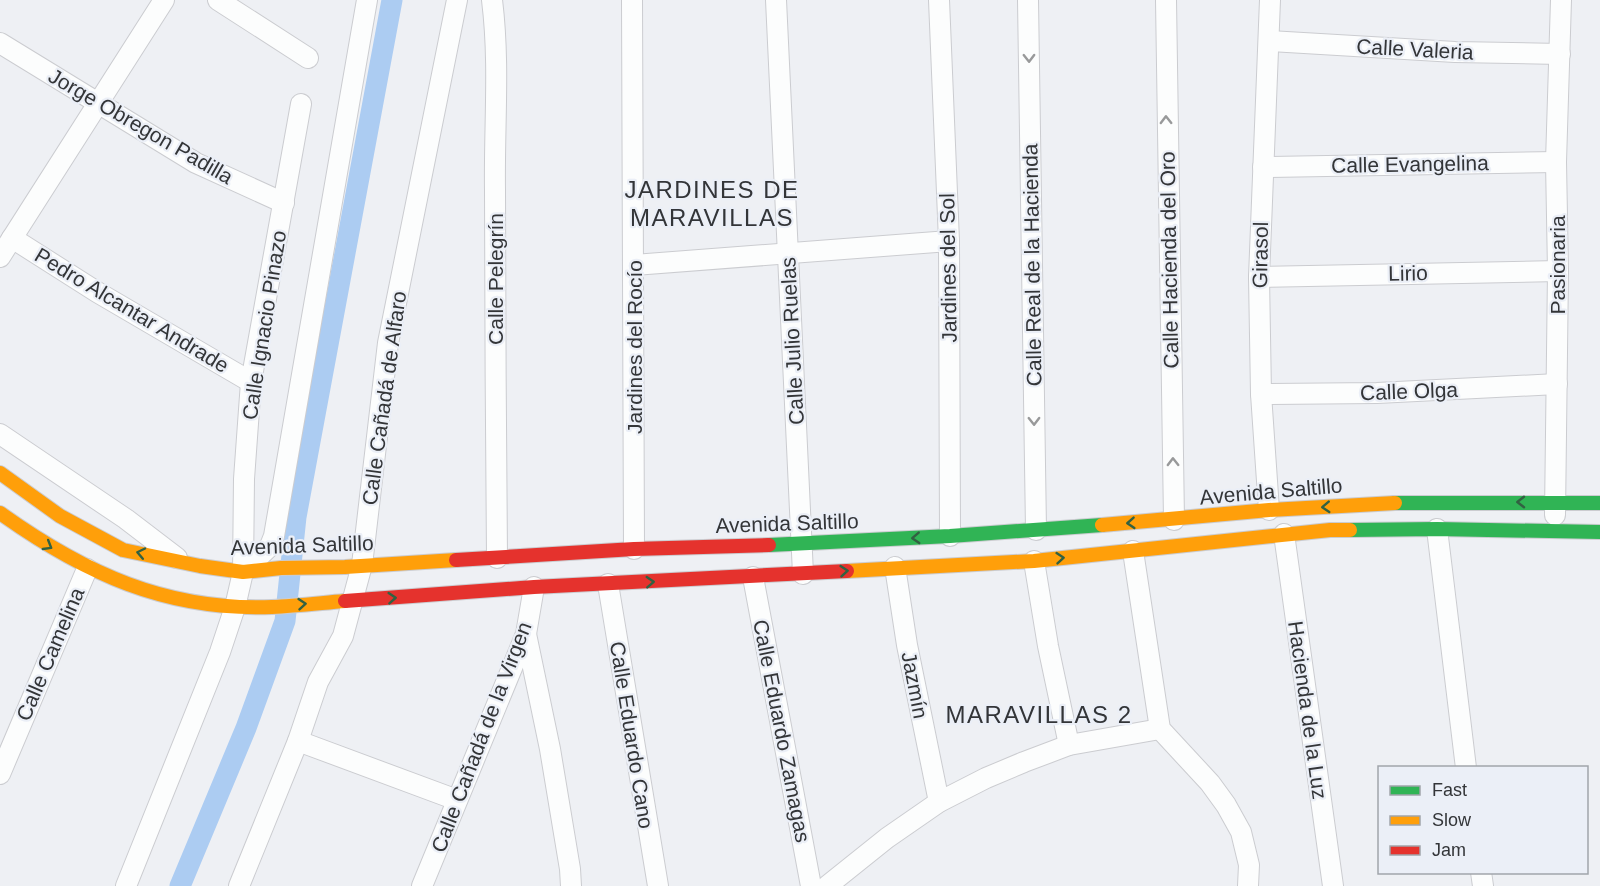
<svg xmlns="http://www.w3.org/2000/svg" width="1600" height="886" font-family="Helvetica,sans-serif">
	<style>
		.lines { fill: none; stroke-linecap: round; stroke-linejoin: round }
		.canal { stroke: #acccf2; stroke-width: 21 }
		.street-casing { stroke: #cbccd0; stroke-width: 22 }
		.fast-casing { stroke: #cbccd0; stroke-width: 16 }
		.slow-casing { stroke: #cbccd0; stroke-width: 16 }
		.jam-casing { stroke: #cbccd0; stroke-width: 16 }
		.street { stroke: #fcfdfd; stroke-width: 20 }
		.fast { stroke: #30b455; stroke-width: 14 }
		.slow { stroke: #ff9f0a; stroke-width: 14 }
		.jam { stroke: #e5322d; stroke-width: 14 }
		.oneway { stroke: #98999a }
		.oneway2 { stroke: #326142 }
		.labels { text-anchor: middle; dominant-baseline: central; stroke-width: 4.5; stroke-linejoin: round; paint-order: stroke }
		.street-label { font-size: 21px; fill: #333538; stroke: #ebeff7 }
		.quarter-label { font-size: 24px; letter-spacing: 1.5px; fill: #333538; stroke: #ebeff7 }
	</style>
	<rect width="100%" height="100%" fill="#eef0f4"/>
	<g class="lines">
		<polyline class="canal" points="180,886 246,728 285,621 296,517 392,0"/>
		<g class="street-casing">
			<g id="street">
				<polyline points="218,0 308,58"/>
				<path d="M492 0C500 64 494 126 495 190 495 313 496 435 497 558"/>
				<polyline points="632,0 634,549"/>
				<polyline points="776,0 803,574"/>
				<polyline points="939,0 949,241 950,536"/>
				<polyline points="1028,0 1036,530"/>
				<polyline points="1166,0 1174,520"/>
				<polyline points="1269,41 1455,52 1560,54"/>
				<polyline points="0,43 196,163 284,203"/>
				<polyline points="1263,167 1556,162"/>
				<polyline points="12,238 97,292 251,382"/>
				<polyline points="0,257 164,0"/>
				<polyline points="634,265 949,241"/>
				<polyline points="1259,277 1558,271"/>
				<polyline points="1261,394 1377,393 1557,384"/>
				<polyline points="0,434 126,519 177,558"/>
				<polyline points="1269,510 1261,394 1259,277 1270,0"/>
				<polyline points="1555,515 1558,271 1556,162 1561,0"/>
				<polyline points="1437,529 1466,768"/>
				<polyline points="1284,534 1333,886"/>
				<polyline points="1133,551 1160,729 1210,783 1226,805 1241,832 1249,865 1248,886"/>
				<polyline points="1034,561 1048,646 1069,745"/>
				<polyline points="895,567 907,645 939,802"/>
				<polyline points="243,572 270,546 274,536 367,0"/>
				<polyline points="753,577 811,886"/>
				<polyline points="608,584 658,886"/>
				<polyline points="526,634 550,749 570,869 571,886"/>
				<polyline points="298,741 457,800"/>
				<polyline points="0,774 87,569"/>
				<polyline points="1481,872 1483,886"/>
				<polyline points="126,886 220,652 235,607 243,572 244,479 251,382 301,104"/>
				<polyline points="239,886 298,741 318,682 343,636 362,565 388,343 457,0"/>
				<polyline points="422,886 526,634 534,587"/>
				<polyline points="827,886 887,838 939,802 986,778 1024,762 1069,745 1160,729"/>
			</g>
		</g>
		<g class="fast-casing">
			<g id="fast">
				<polyline points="1395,503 1600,503"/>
				<polyline points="1350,530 1437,529 1600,532"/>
				<polyline points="769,545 950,536 1102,525"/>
			</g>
		</g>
		<g class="slow-casing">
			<g id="slow">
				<polyline points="0,473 60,516 123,550 200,566 243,572 281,568 345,567 456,560"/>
				<path d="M0 513C84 573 166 611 272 607 296 606 321 603 345 601"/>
				<polyline points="1102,525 1269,510 1395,503"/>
				<polyline points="847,571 1034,561 1330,530 1350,530"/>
			</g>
		</g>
		<g class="jam-casing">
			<g id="jam">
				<polyline points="456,560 634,549 769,545"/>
				<polyline points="345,601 534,587 847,571"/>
			</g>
		</g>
		<use href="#street" class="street"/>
		<use href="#fast" class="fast"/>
		<use href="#slow" class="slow"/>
		<use href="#jam" class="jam"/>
	</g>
	<defs><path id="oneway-chevron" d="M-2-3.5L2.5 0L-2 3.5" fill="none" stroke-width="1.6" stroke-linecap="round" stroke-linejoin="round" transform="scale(1.5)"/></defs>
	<g class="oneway">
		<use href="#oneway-chevron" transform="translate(1029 58) rotate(89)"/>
		<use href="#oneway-chevron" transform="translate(1166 120) rotate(-91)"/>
		<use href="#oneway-chevron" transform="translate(1034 421) rotate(89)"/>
		<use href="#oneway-chevron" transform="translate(1173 462) rotate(-91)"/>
	</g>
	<g class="oneway2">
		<use href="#oneway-chevron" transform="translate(1521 502) rotate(-180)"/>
		<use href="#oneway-chevron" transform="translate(1326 507) rotate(177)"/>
		<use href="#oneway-chevron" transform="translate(1131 523) rotate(176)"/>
		<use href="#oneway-chevron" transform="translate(916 538) rotate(177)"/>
		<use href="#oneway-chevron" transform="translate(48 546) rotate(31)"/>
		<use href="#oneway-chevron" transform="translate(141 553) rotate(-168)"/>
		<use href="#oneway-chevron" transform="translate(1060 558) rotate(-5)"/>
		<use href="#oneway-chevron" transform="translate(844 571) rotate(-5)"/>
		<use href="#oneway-chevron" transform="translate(650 582) rotate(-3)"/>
		<use href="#oneway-chevron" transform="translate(392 598) rotate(-4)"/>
		<use href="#oneway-chevron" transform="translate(302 604) rotate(-5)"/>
	</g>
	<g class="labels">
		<g class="street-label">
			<text transform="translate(1415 49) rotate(3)">Calle Valeria</text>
			<text transform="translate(141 126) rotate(30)">Jorge Obregon Padilla</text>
			<text transform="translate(1410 164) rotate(-1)">Calle Evangelina</text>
			<text transform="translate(1260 255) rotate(-89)">Girasol</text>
			<text transform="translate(1169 260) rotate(-91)">Calle Hacienda del Oro</text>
			<text transform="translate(1032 265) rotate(-91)">Calle Real de la Hacienda</text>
			<text transform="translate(1557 265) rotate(-90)">Pasionaria</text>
			<text transform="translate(948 268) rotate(-91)">Jardines del Sol</text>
			<text transform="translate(1408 273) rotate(-1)">Lirio</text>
			<text transform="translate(495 279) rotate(-90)">Calle Pelegrín</text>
			<text transform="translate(132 310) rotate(31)">Pedro Alcantar Andrade</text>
			<text transform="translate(264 325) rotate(-81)">Calle Ignacio Pinazo</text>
			<text transform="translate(792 341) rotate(-93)">Calle Julio Ruelas</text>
			<text transform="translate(634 347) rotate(-90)">Jardines del Rocío</text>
			<text transform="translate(1409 391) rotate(-2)">Calle Olga</text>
			<text transform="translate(384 398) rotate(-82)">Calle Cañadá de Alfaro</text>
			<text transform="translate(1271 491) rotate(-5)">Avenida Saltillo</text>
			<text transform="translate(787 523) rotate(-2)">Avenida Saltillo</text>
			<text transform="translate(302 545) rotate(-2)">Avenida Saltillo</text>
			<text transform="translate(50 654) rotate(-67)">Calle Camelina</text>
			<text transform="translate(915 685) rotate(79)">Jazmín</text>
			<text transform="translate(1308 710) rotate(82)">Hacienda de la Luz</text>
			<text transform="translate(782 731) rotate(79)">Calle Eduardo Zamagas</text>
			<text transform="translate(632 735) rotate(81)">Calle Eduardo Cano</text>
			<text transform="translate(481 737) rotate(-69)">Calle Cañadá de la Virgen</text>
		</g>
		<g class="quarter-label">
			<text x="712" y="189">JARDINES DE<tspan x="712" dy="28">MARAVILLAS</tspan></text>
			<text x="1039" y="714">MARAVILLAS 2</text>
		</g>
	</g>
	<rect x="1378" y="766" width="210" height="108" fill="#ebeff7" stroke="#a1a5ab" stroke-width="1.5"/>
	<rect x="1390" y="786" width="30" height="9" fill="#30b455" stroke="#a1a5ab" stroke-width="1.5"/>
	<text x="1432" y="796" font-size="18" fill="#333538">Fast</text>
	<rect x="1390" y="816" width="30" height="9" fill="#ff9f0a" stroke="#a1a5ab" stroke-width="1.5"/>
	<text x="1432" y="826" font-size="18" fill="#333538">Slow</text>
	<rect x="1390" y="846" width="30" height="9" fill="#e5322d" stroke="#a1a5ab" stroke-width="1.5"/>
	<text x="1432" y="856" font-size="18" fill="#333538">Jam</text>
</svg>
